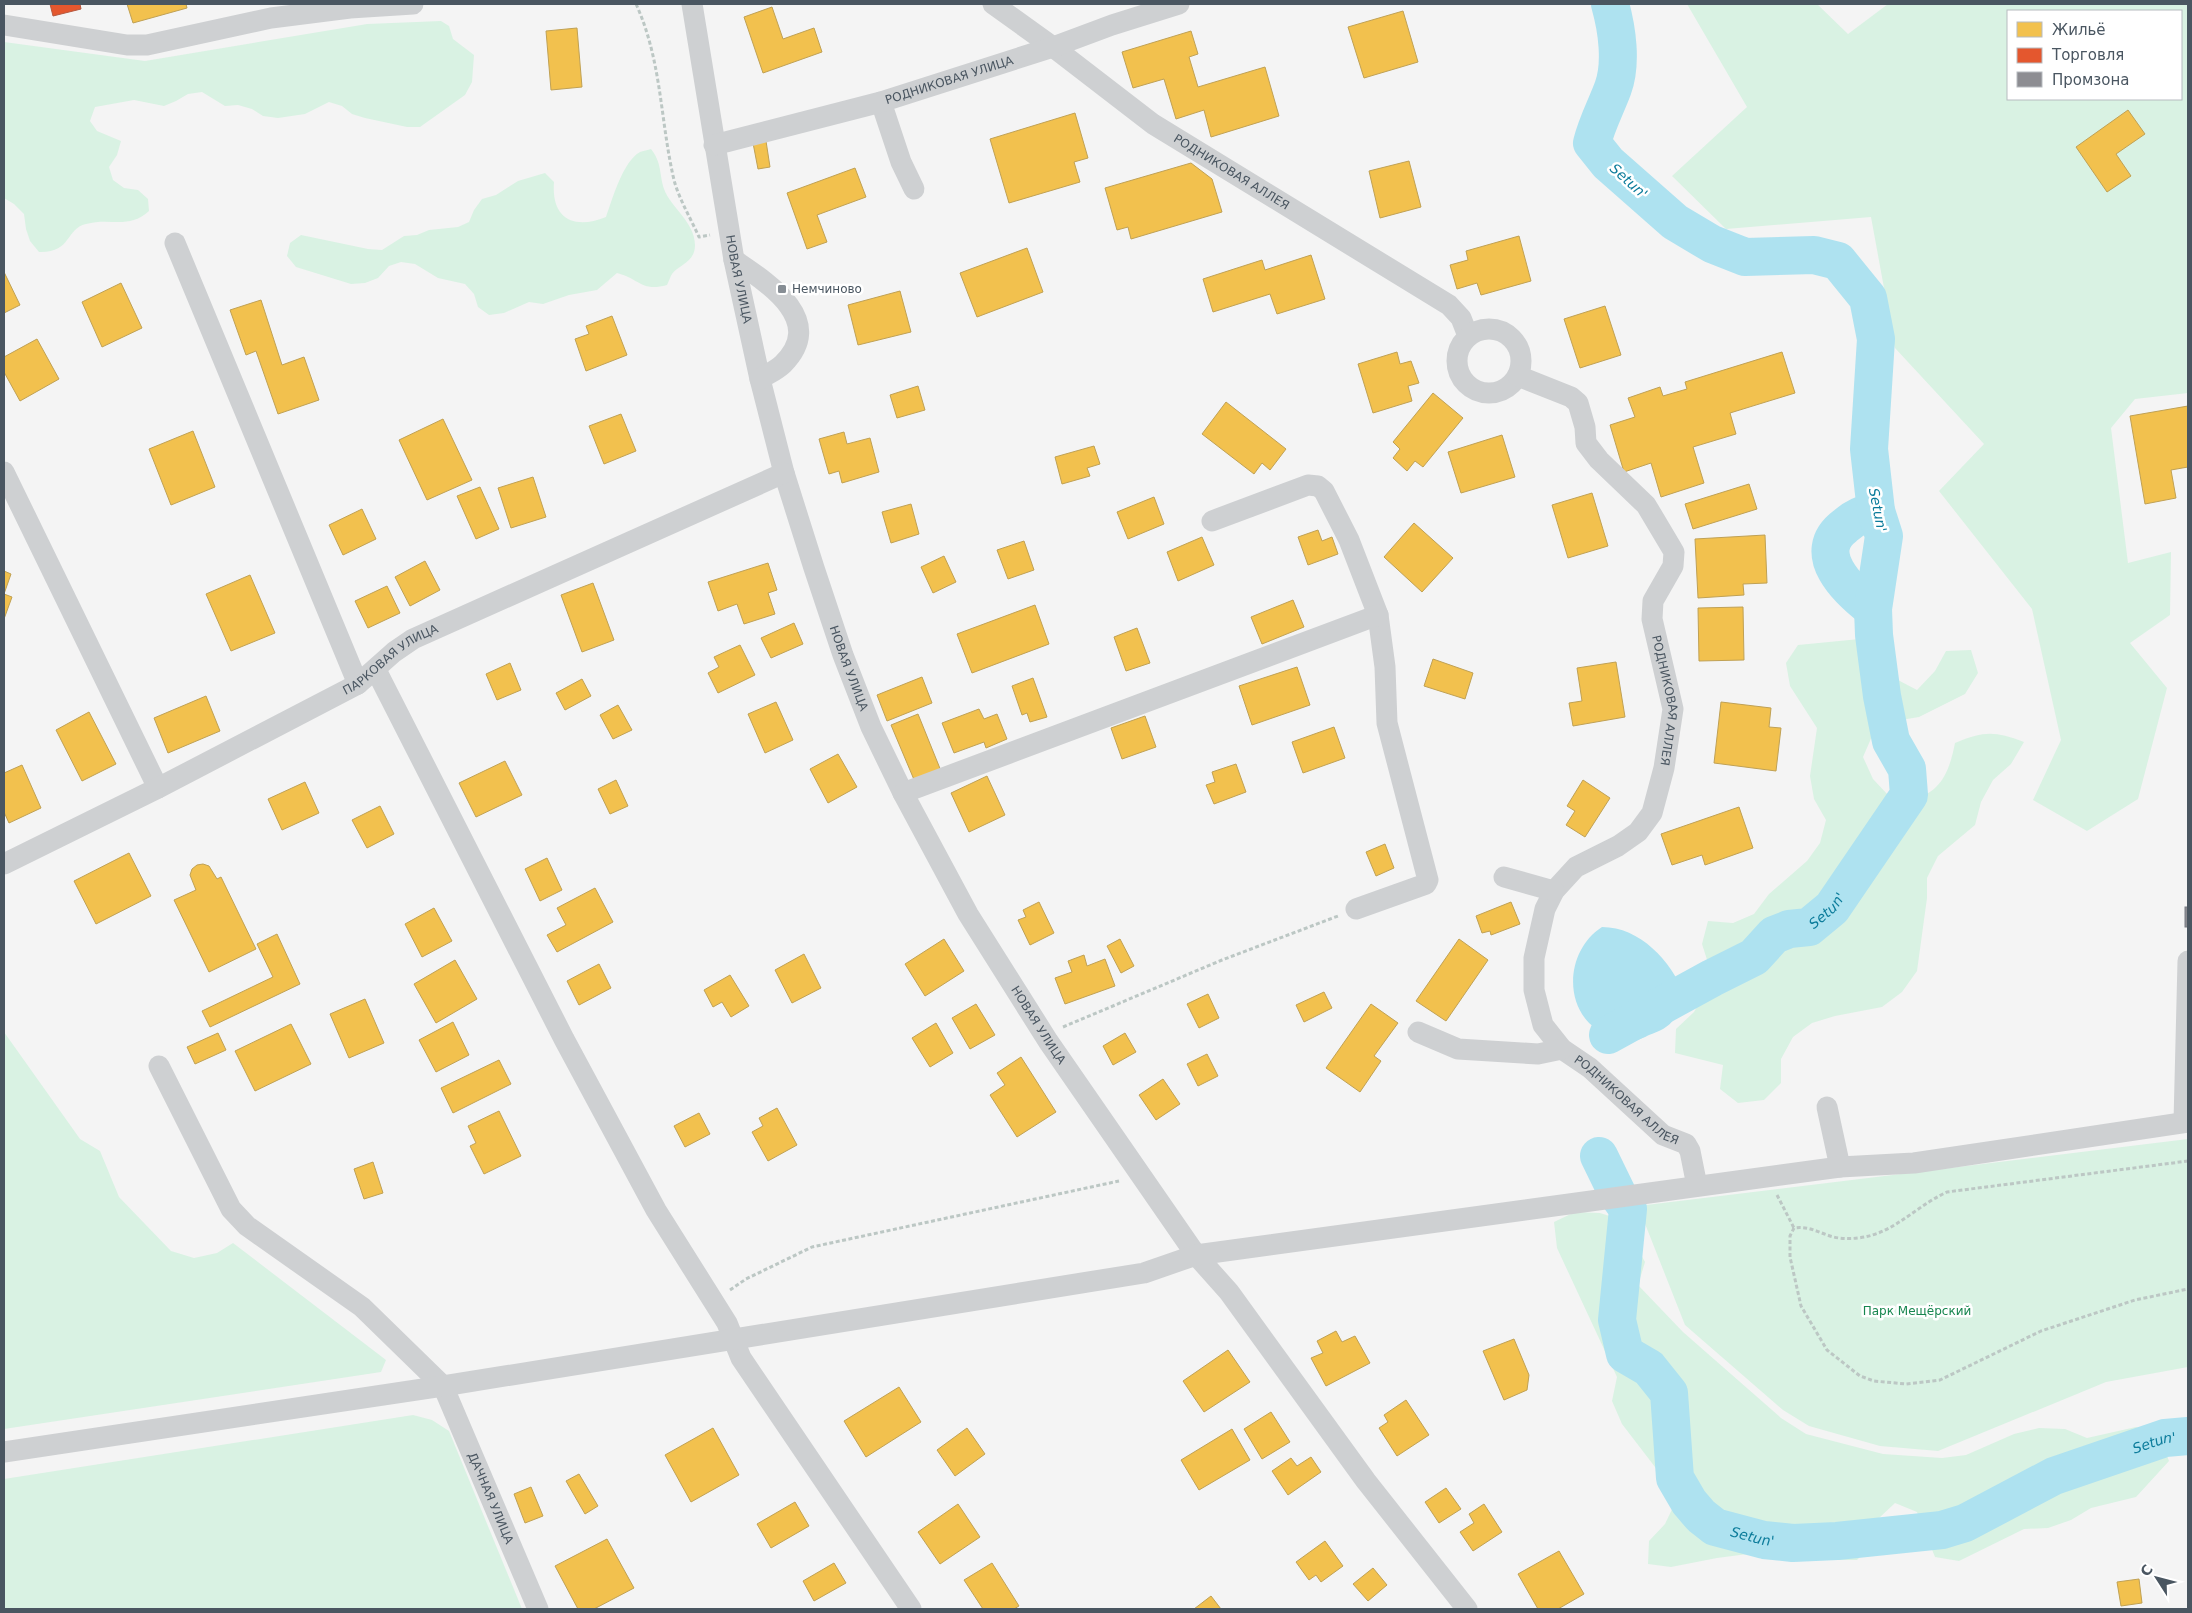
<svg xmlns="http://www.w3.org/2000/svg" width="2192" height="1613" font-family="'DejaVu Sans',sans-serif">
	<style>
		.green { fill: #d9f2e3; fill-rule: evenodd }
		.water { fill: #aee2f0 }
		.homes { fill: #f2c14e; stroke: #c0a154 }
		.shops { fill: #e4572e; stroke: #b6573d }
		.industry { fill: #8d8d92; stroke: #797c83 }
		.lines { fill: none; stroke-linecap: round; stroke-linejoin: round }
		.river { stroke: #aee2f0; stroke-width: 38 }
		.path { stroke: #bcc7c4; stroke-width: 3; stroke-dasharray: 4 2.5; stroke-linecap: butt }
		.minor { stroke: #ced0d2; stroke-width: 21 }
		.poi-dot { fill: #868d94; stroke: #fff; stroke-width: 2 }
		.labels { text-anchor: middle; dominant-baseline: central; stroke-width: 5; stroke-linejoin: round; paint-order: stroke }
		.street-label { font-size: 12px; fill: #4a5661; stroke: #fff }
		.poi-label { font-size: 12px; fill: #4a5661; stroke: #fff; text-anchor: start }
		.park-label { font-size: 12px; fill: #17864f; stroke: #fff }
		.water-label { font-size: 14px; font-style: italic; fill: #0c7c9b; stroke: #fff }
	</style>
	<rect width="100%" height="100%" fill="#f4f4f4"/>
	<g class="green">
		<path d="M1687 4H1817L1848 34 1888 4H2188V393L2135 399 2111 428 2128 563 2171 552 2170 615 2130 643 2167 688 2138 799 2087 831 2033 800 2061 740 2032 609 1939 491 1984 444 1895 348 1871 217 1726 229 1672 176 1747 107ZM2008 11H2181V99H2008Z"/>
		<path d="M441 21 449 26 453 39 474 55 472 82 465 95 420 127H407L365 118 352 114 342 106 329 102 305 114 278 118 263 116 252 109 238 105 225 106 202 92 188 94 176 101 164 106 134 100 95 107 90 121 97 131 121 141 117 155 109 167 113 180 124 188 138 190 148 199 149 211C128 230 111 217 86 224 65 229 72 253 39 252L30 241 26 229 24 214 14 204 4 198V42L145 61 367 24Z"/>
		<path d="M651 149C662 163 659 173 664 189 671 208 695 222 695 245 695 263 678 265 672 274 670 277 669 281 667 285 641 292 640 279 617 273L597 290 569 295 543 304 529 302 504 313 489 315 478 307 474 294 465 284 438 278 415 264 401 262 389 266 378 278 365 283 351 284 296 267 287 256 290 243 301 235 368 249 382 250 404 236 417 235 429 230 458 227 469 222 474 210 482 199 496 195 518 181 545 173 554 182C551 219 574 230 606 217 612 200 623 161 640 152 643 151 648 150 651 149Z"/>
		<path d="M1870 638 1885 658 1896 679 1917 690 1935 671 1946 651 1971 650 1978 673 1965 694 1919 717 1895 721 1873 734 1863 757 1873 779 1889 796C1897 797 1909 800 1917 798 1943 790 1950 768 1955 743 1985 731 1994 731 2024 742L2011 764 1993 780 1981 802 1975 825 1938 856 1927 878V898L1917 971 1902 992 1882 1007 1835 1016 1812 1023 1793 1037 1781 1059V1083L1764 1100 1738 1103 1720 1089 1723 1065 1675 1053 1676 1029 1694 1012 1706 991 1709 966 1702 944 1708 921 1733 923 1754 914 1769 894 1807 861 1820 843 1826 820 1814 799 1810 776 1817 728 1790 686 1786 663 1798 645Z"/>
		<polygon points="4,1032 80,1139 100,1151 119,1197 171,1251 194,1258 217,1253 233,1243 386,1360 381,1372 4,1429"/>
		<polygon points="2188,1139 2188,1367 2106,1382 1938,1451 1880,1446 1809,1426 1783,1410 1685,1325 1638,1206"/>
		<polygon points="1575,1212 1600,1213 1622,1220 1645,1262 1638,1285 1683,1332 1781,1418 1806,1434 1883,1454 1942,1458 1966,1455 2014,1434 2039,1428 2065,1429 2087,1438 2136,1427 2159,1436 2169,1461 2136,1497 2091,1508 2071,1520 2048,1528 2024,1529 1959,1561 1935,1557 1917,1512 1895,1503 1878,1519 1874,1543 1857,1560 1810,1560 1763,1552 1717,1558 1671,1567 1648,1564 1649,1541 1665,1524 1676,1501 1665,1480 1622,1424 1612,1401 1617,1377 1557,1248 1554,1222"/>
		<polygon points="413,1415 432,1420 449,1431 522,1609 4,1609 4,1479"/>
	</g>
	<path class="water" d="M1602 927C1640 927 1671 961 1684 994 1681 1001 1679 1012 1674 1019 1669 1027 1658 1032 1649 1035 1645 1037 1639 1040 1635 1040 1629 1041 1622 1038 1616 1037 1563 1026 1560 954 1602 927Z"/>
	<g class="homes">
		<polygon points="127,4 186,4 187,8 133,23"/>
		<polygon points="772,7 783,39 814,28 822,52 763,73 744,17"/>
		<polygon points="1403,11 1418,62 1364,78 1348,27"/>
		<polygon points="577,28 582,87 551,90 546,31"/>
		<polygon points="1191,31 1198,54 1189,57 1198,87 1265,67 1279,116 1211,137 1204,110 1176,119 1164,79 1133,88 1122,52"/>
		<polygon points="2128,110 2145,134 2116,154 2131,176 2107,192 2076,147"/>
		<polygon points="1075,113 1088,158 1074,162 1080,182 1009,203 990,139"/>
		<polygon points="766,141 770,167 758,169 753,143"/>
		<polygon points="1409,161 1421,207 1380,218 1369,171"/>
		<polygon points="1191,163 1212,179 1222,212 1131,239 1128,227 1117,230 1105,188"/>
		<polygon points="855,168 866,197 817,215 827,242 807,249 787,193"/>
		<polygon points="1519,236 1531,281 1481,295 1477,283 1457,289 1450,265 1468,260 1466,251"/>
		<polygon points="1027,248 1043,292 977,317 960,273"/>
		<polygon points="1311,255 1325,299 1277,314 1270,294 1213,312 1203,279 1262,260 1265,270"/>
		<polygon points="4,272 20,305 4,313"/>
		<polygon points="121,283 142,328 102,347 82,302"/>
		<polygon points="900,291 911,332 858,345 848,305"/>
		<polygon points="261,300 282,365 304,357 319,400 278,414 256,351 246,355 230,310"/>
		<polygon points="1605,306 1621,355 1580,368 1564,319"/>
		<polygon points="612,316 627,355 586,371 575,339 589,334 586,326"/>
		<polygon points="37,339 59,379 20,401 4,372 4,357"/>
		<polygon points="1397,352 1400,364 1411,361 1419,383 1408,386 1412,401 1373,413 1358,364"/>
		<polygon points="1782,352 1795,393 1730,413 1736,434 1693,447 1704,483 1661,497 1651,463 1624,472 1610,425 1635,417 1628,398 1660,387 1663,396 1687,389 1685,382"/>
		<polygon points="918,386 925,410 897,418 890,395"/>
		<polygon points="1433,393 1463,418 1423,467 1415,461 1407,471 1393,458 1400,449 1393,442"/>
		<polygon points="1226,402 1286,449 1270,470 1262,463 1254,474 1202,434"/>
		<polygon points="2188,406 2188,467 2171,470 2176,498 2145,504 2130,416"/>
		<polygon points="621,414 636,451 604,464 589,426"/>
		<polygon points="443,419 472,480 427,500 399,440"/>
		<polygon points="193,431 215,487 171,505 149,449"/>
		<polygon points="844,432 847,444 870,438 879,472 842,483 839,471 829,474 819,439"/>
		<polygon points="1502,435 1515,477 1461,493 1448,452"/>
		<polygon points="1094,446 1100,464 1087,468 1090,476 1062,484 1055,457"/>
		<polygon points="533,477 546,517 511,528 498,488"/>
		<polygon points="1749,484 1757,509 1693,529 1685,504"/>
		<polygon points="480,487 499,529 476,539 457,496"/>
		<polygon points="1592,493 1608,546 1568,558 1552,505"/>
		<polygon points="1154,497 1164,524 1128,539 1117,512"/>
		<polygon points="911,504 919,534 891,543 882,512"/>
		<polygon points="362,509 376,539 343,555 329,525"/>
		<polygon points="1414,523 1453,558 1422,592 1384,557"/>
		<polygon points="1318,530 1322,541 1332,537 1338,554 1308,565 1298,537"/>
		<polygon points="1765,535 1767,583 1743,584 1744,595 1698,598 1695,539"/>
		<polygon points="1202,537 1214,565 1178,581 1167,552"/>
		<polygon points="1024,541 1034,570 1008,579 997,550"/>
		<polygon points="944,556 956,582 933,593 921,567"/>
		<polygon points="425,561 440,590 410,606 395,577"/>
		<polygon points="768,563 777,590 768,593 775,614 744,624 737,604 718,611 708,582"/>
		<polygon points="4,571 11,574 4,594"/>
		<polygon points="250,575 275,633 231,651 206,594"/>
		<polygon points="593,583 614,640 582,652 561,595"/>
		<polygon points="387,586 400,613 368,628 355,601"/>
		<polygon points="4,594 12,597 4,619"/>
		<polygon points="1293,600 1304,627 1262,644 1251,617"/>
		<polygon points="1035,605 1049,644 972,673 957,634"/>
		<polygon points="1743,607 1744,660 1699,661 1698,608"/>
		<polygon points="794,623 803,644 771,658 761,638"/>
		<polygon points="1137,628 1150,663 1126,671 1114,637"/>
		<polygon points="740,645 755,675 718,693 708,673 719,667 714,657"/>
		<polygon points="1433,659 1473,673 1465,699 1424,686"/>
		<polygon points="1616,662 1625,717 1573,726 1569,703 1582,701 1577,668"/>
		<polygon points="510,663 521,690 497,700 486,674"/>
		<polygon points="1297,667 1310,705 1252,725 1239,686"/>
		<polygon points="922,677 932,703 887,721 877,695"/>
		<polygon points="1033,678 1047,717 1030,722 1027,713 1022,715 1012,686"/>
		<polygon points="582,679 591,696 565,710 556,693"/>
		<polygon points="206,696 220,731 168,753 154,718"/>
		<polygon points="776,702 793,740 765,753 748,714"/>
		<polygon points="1721,702 1771,708 1769,727 1781,728 1776,771 1714,763"/>
		<polygon points="618,705 632,730 613,739 600,715"/>
		<polygon points="979,709 984,719 997,714 1007,739 986,748 984,742 954,753 942,723"/>
		<polygon points="89,712 116,764 82,781 56,730"/>
		<polygon points="918,714 941,771 915,782 891,725"/>
		<polygon points="1145,716 1156,747 1122,759 1111,728"/>
		<polygon points="1334,727 1345,758 1303,773 1292,742"/>
		<polygon points="838,754 857,787 828,803 810,769"/>
		<polygon points="505,761 522,795 476,817 459,783"/>
		<polygon points="1236,764 1246,792 1214,804 1206,785 1215,782 1212,772"/>
		<polygon points="22,765 41,808 9,823 4,812 4,773"/>
		<polygon points="987,776 1005,815 969,832 951,793"/>
		<polygon points="616,780 628,806 610,814 598,789"/>
		<polygon points="1583,780 1610,798 1585,837 1566,825 1575,811 1567,806"/>
		<polygon points="305,782 319,813 282,830 268,799"/>
		<polygon points="380,806 394,834 367,848 352,820"/>
		<polygon points="1739,807 1753,848 1705,865 1702,855 1672,865 1661,834"/>
		<polygon points="1385,844 1394,868 1376,876 1366,852"/>
		<polygon points="129,853 151,896 96,924 74,881"/>
		<polygon points="547,858 562,890 540,901 525,869"/>
		<polygon points="203,864 209,866 217,879 221,877 256,949 209,972 174,900 196,890 190,875 192,869 197,865"/>
		<polygon points="595,888 613,922 557,952 547,935 566,925 557,908"/>
		<polygon points="1039,902 1054,933 1030,945 1018,920 1026,917 1023,910"/>
		<polygon points="1511,902 1520,924 1491,935 1490,931 1482,933 1476,916"/>
		<polygon points="434,908 452,941 422,957 405,924"/>
		<polygon points="277,934 300,984 210,1027 202,1011 273,977 257,944"/>
		<polygon points="944,939 964,971 925,996 905,964"/>
		<polygon points="1120,939 1134,966 1121,973 1107,946"/>
		<polygon points="1459,939 1488,960 1446,1021 1416,1001"/>
		<polygon points="804,954 821,988 792,1003 775,970"/>
		<polygon points="1084,955 1087,966 1105,959 1115,986 1065,1004 1055,978 1072,972 1068,961"/>
		<polygon points="455,960 477,999 436,1023 414,984"/>
		<polygon points="599,964 611,988 579,1005 567,981"/>
		<polygon points="730,975 749,1006 731,1017 722,1002 713,1007 704,990"/>
		<polygon points="1324,992 1332,1008 1304,1022 1296,1005"/>
		<polygon points="1208,994 1219,1018 1199,1028 1187,1004"/>
		<polygon points="365,999 384,1043 349,1058 330,1014"/>
		<polygon points="976,1004 995,1035 970,1049 952,1018"/>
		<polygon points="1371,1004 1398,1023 1374,1056 1381,1061 1360,1092 1326,1068"/>
		<polygon points="453,1022 469,1055 436,1072 419,1040"/>
		<polygon points="936,1023 953,1053 930,1067 912,1038"/>
		<polygon points="291,1024 311,1064 255,1091 235,1051"/>
		<polygon points="218,1033 226,1050 195,1064 187,1047"/>
		<polygon points="1125,1033 1136,1052 1113,1065 1103,1046"/>
		<polygon points="1207,1054 1218,1076 1198,1086 1187,1064"/>
		<polygon points="1021,1057 1056,1112 1017,1137 990,1095 1005,1085 997,1073"/>
		<polygon points="499,1060 511,1084 453,1113 441,1088"/>
		<polygon points="1163,1079 1180,1104 1156,1120 1139,1095"/>
		<polygon points="777,1108 797,1145 768,1161 752,1132 763,1126 759,1118"/>
		<polygon points="499,1111 521,1156 484,1174 470,1146 476,1143 468,1126"/>
		<polygon points="699,1113 710,1134 685,1147 674,1126"/>
		<polygon points="373,1162 383,1193 364,1199 354,1169"/>
		<polygon points="1336,1331 1342,1342 1355,1336 1370,1363 1326,1386 1311,1358 1323,1353 1317,1341"/>
		<polygon points="1514,1339 1529,1375 1527,1390 1504,1400 1483,1351"/>
		<polygon points="1228,1350 1250,1382 1204,1412 1183,1381"/>
		<polygon points="899,1387 921,1422 866,1457 844,1421"/>
		<polygon points="1406,1400 1429,1435 1397,1456 1379,1428 1388,1422 1384,1415"/>
		<polygon points="1271,1412 1290,1442 1262,1459 1244,1429"/>
		<polygon points="713,1428 739,1475 691,1502 665,1455"/>
		<polygon points="967,1428 985,1454 955,1476 937,1450"/>
		<polygon points="1232,1429 1250,1460 1199,1490 1181,1460"/>
		<polygon points="1311,1457 1321,1472 1288,1495 1272,1471 1291,1458 1297,1466"/>
		<polygon points="579,1474 598,1506 585,1514 566,1481"/>
		<polygon points="531,1487 543,1516 525,1523 514,1494"/>
		<polygon points="1446,1488 1461,1509 1439,1523 1425,1502"/>
		<polygon points="795,1502 809,1526 771,1548 757,1524"/>
		<polygon points="958,1504 980,1537 940,1564 918,1532"/>
		<polygon points="1484,1504 1502,1532 1473,1551 1460,1532 1474,1523 1469,1514"/>
		<polygon points="607,1539 634,1588 594,1609 578,1609 555,1566"/>
		<polygon points="1325,1541 1343,1566 1321,1582 1316,1575 1309,1580 1296,1562"/>
		<polygon points="1559,1551 1584,1594 1558,1609 1538,1609 1518,1574"/>
		<polygon points="834,1563 846,1583 814,1601 803,1581"/>
		<polygon points="992,1563 1019,1606 1014,1609 983,1609 964,1580"/>
		<polygon points="1373,1568 1387,1585 1368,1601 1353,1584"/>
		<polygon points="2139,1579 2142,1603 2121,1606 2117,1582"/>
		<polygon points="1211,1596 1221,1609 1194,1609"/>
	</g>
	<polygon class="shops" points="50,4 80,4 81,9 53,16"/>
	<rect class="industry" x="2185" y="907" width="3" height="20"/>
	<g class="lines">
		<g class="river">
			<path d="M1873 609C1848 590 1809 553 1845 526 1855 517 1863 514 1876 511"/>
			<path id="s1" d="M1608 1035 1712 978 1754 957 1774 935 1789 929 1809 927 1832 908 1909 795 1907 769 1891 741 1882 696 1874 635 1873 609 1884 536 1876 511 1869 449 1876 339 1868 298 1838 261 1814 255 1745 257 1712 244 1675 222 1608 163 1592 143C1597 123 1606 107 1613 88 1622 63 1617 29 1610 4"/>
			<path id="s2" d="M1599 1156 1618 1195 1628 1209 1617 1320 1625 1354 1649 1368 1669 1393 1675 1478 1689 1502 1701 1516 1715 1527 1764 1540 1793 1543 1837 1541 1942 1530 1965 1523 2054 1476 2165 1438 2188 1436"/>
		</g>
		<g class="path">
			<path d="M636 4C662 61 660 120 674 180 679 199 691 219 699 237L710 235"/>
			<polyline points="1063,1027 1222,960 1338,916"/>
			<path d="M2188 1161 1947 1192C1908 1210 1888 1243 1839 1238 1823 1236 1811 1225 1794 1228L1790 1236V1257L1801 1306 1827 1350 1860 1376 1874 1381 1906 1384 1940 1380 2041 1331 2135 1300 2188 1289"/>
			<polyline points="1777,1195 1794,1228"/>
			<polyline points="730,1290 746,1279 812,1247 1119,1181"/>
		</g>
		<g class="minor">
			<path id="s3" d="M692 4 734 260 760 379 784 473 814 568 843 655 871 727 903 793 968 914 1048 1041 1196 1255 1229 1292 1366 1481 1467 1609"/>
			<path id="s4" d="M993 4 1053 47 1153 124 1449 305 1461 318 1468 336"/>
			<polyline points="4,25 127,45 147,45 271,18 350,8 413,4"/>
			<polyline points="881,102 901,162 914,189"/>
			<path id="s5" d="M714 145 881 102 1053 47 1112 25 1179 4"/>
			<polyline points="175,243 358,684"/>
			<path d="M734 260C768 283 827 320 783 364 777 370 768 374 760 379"/>
			<circle cx="1489" cy="361" r="32"/>
			<path id="s6" d="M1518 376 1571 397 1578 403 1585 427 1586 443 1599 460 1646 505 1674 552 1673 566 1653 601 1652 619 1673 709 1664 768 1652 813 1638 832 1618 846 1576 867 1554 891 1545 909 1534 958V990L1543 1025 1562 1049 1590 1068 1663 1135 1686 1144 1690 1151 1697 1186"/>
			<polyline points="4,472 158,788"/>
			<polyline points="1212,521 1308,485 1318,486 1324,491 1349,540 1378,615 1385,667 1387,723 1428,880 1426,884 1356,909"/>
			<polyline points="376,670 564,1039 656,1210 727,1323 741,1358 911,1609"/>
			<polyline points="903,793 1378,615"/>
			<path id="s7" d="M4 864 158 788 358 684 394 652 413 639 784 473"/>
			<polyline points="1504,877 1554,891"/>
			<polyline points="1418,1032 1458,1049 1538,1054 1562,1049"/>
			<path id="s8" d="M159 1066 231 1209 247 1226 362 1307 443 1386 538 1609"/>
			<polyline points="1827,1107 1840,1167"/>
			<polyline points="2184,1122 2188,961"/>
			<polyline points="4,1452 443,1386 1144,1273 1196,1255 1840,1167 1914,1163 2188,1122"/>
		</g>
	</g>
	<rect class="poi-dot" x="777" y="284" width="10" height="10" rx="2.5"/>
	<g class="labels">
		<g class="street-label">
			<text stroke="none"><textPath href="#s5" startOffset="244">РОДНИКОВАЯ УЛИЦА</textPath></text>
			<text stroke="none"><textPath href="#s4" startOffset="292">РОДНИКОВАЯ АЛЛЕЯ</textPath></text>
			<text stroke="none"><textPath href="#s3" startOffset="279">НОВАЯ УЛИЦА</textPath></text>
			<text stroke="none"><textPath href="#s7" startOffset="438">ПАРКОВАЯ УЛИЦА</textPath></text>
			<text stroke="none"><textPath href="#s3" startOffset="684">НОВАЯ УЛИЦА</textPath></text>
			<text stroke="none"><textPath href="#s6" startOffset="404">РОДНИКОВАЯ АЛЛЕЯ</textPath></text>
			<text stroke="none"><textPath href="#s3" startOffset="1089">НОВАЯ УЛИЦА</textPath></text>
			<text stroke="none"><textPath href="#s6" startOffset="899">РОДНИКОВАЯ АЛЛЕЯ</textPath></text>
			<text stroke="none"><textPath href="#s8" startOffset="559">ДАЧНАЯ УЛИЦА</textPath></text>
		</g>
		<g class="poi-label">
			<text x="792" y="289">Немчиново</text>
		</g>
		<g class="park-label">
			<text x="1917" y="1311">Парк Мещёрский</text>
		</g>
		<g class="water-label">
			<text transform="translate(1629 181) rotate(42)">Setun'</text>
			<text transform="translate(1878 510) rotate(79)">Setun'</text>
			<text stroke="none"><textPath href="#s1" startOffset="256">Setun'</textPath></text>
			<text stroke="none"><textPath href="#s2" startOffset="876">Setun'</textPath></text>
			<text stroke="none"><textPath href="#s2" startOffset="455">Setun'</textPath></text>
		</g>
	</g>
	<rect width="2192" height="1613" fill="none" stroke="#4a5661" stroke-width="10"/>
	<rect x="2007" y="10" width="175" height="90" fill="#ffffff" stroke="#b7bbc0"/>
	<rect x="2017" y="22" width="25" height="15" fill="#f2c14e" stroke="#b7bbc0"/>
	<text x="2052" y="35" font-size="15" fill="#4a5661">Жильё</text>
	<rect x="2017" y="48" width="25" height="15" fill="#e4572e" stroke="#b7bbc0"/>
	<text x="2052" y="60" font-size="15" fill="#4a5661">Торговля</text>
	<rect x="2017" y="72" width="25" height="15" fill="#8d8d92" stroke="#b7bbc0"/>
	<text x="2052" y="85" font-size="15" fill="#4a5661">Промзона</text>
	<g transform="translate(2157 1578) rotate(306)" stroke="#ffffff" stroke-width="4" paint-order="stroke">
	<path d="M0-4L9 19L0 12L-9 19Z" fill="#4a5661"/>
	<text y="-8" font-size="14" font-weight="bold" text-anchor="middle" fill="#4a5661">С</text>
	</g>
</svg>
